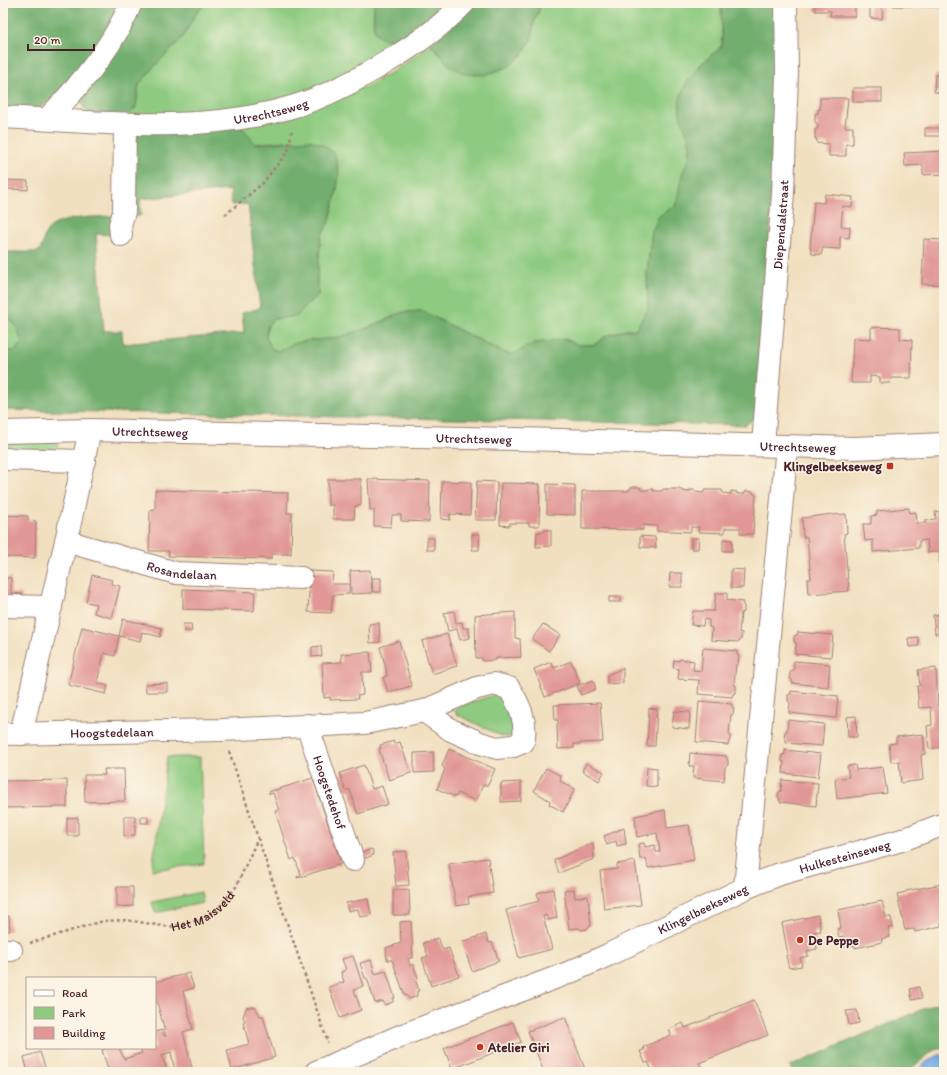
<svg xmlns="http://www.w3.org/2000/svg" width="947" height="1075" font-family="Itim,sans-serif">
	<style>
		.green { fill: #8ecb80; stroke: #6c7556 }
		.forest { fill: #72af6e; stroke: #5e674c }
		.water { fill: #73aee4; stroke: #5e6688 }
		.building { fill: #e19795 }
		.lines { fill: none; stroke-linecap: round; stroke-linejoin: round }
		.minor-casing { stroke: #9e8076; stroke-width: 24 }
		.major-casing { stroke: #9e8076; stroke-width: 24 }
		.path { stroke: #9e8076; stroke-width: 2.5; stroke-dasharray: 3 3; stroke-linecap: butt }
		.minor { stroke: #fff; stroke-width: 22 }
		.major { stroke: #fff; stroke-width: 22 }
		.poi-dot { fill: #c8321e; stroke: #fcf5e5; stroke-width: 1.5 }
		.labels { text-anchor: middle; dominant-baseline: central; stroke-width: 3; stroke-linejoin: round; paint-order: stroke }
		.street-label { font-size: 13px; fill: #4a1f2b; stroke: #fcf5e5 }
		.poi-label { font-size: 13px; font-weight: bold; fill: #4a1f2b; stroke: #fcf5e5; text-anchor: start }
	</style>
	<rect width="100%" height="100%" fill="#fcf5e5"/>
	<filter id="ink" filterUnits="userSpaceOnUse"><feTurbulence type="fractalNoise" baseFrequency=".025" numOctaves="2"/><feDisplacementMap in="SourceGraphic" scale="8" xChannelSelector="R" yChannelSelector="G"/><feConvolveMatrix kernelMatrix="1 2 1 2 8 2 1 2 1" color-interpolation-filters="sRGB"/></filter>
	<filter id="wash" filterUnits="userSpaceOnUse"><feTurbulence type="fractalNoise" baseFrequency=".012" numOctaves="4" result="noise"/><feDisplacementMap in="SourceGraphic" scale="16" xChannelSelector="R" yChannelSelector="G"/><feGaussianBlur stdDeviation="0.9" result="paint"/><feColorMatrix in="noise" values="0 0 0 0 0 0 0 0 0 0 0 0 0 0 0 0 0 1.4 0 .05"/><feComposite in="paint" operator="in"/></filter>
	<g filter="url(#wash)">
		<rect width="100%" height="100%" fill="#f1e0c0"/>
		<g class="green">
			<path d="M205 3H374L373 27 404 41C368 61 334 82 295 95 242 114 185 113 129 115L136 107 139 85 152 69 183 37 195 15Z"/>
			<path d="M540 3H721L722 46 700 65 680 114 689 136 690 148 689 161 683 172 676 205 668 210 652 231 647 272 648 309 636 329 625 330 606 336 594 345H578L565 339 522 351 512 355 503 352 422 311 403 312 368 328 343 336 329 339 311 340 296 343 278 351 270 348 266 336 268 325 274 319 297 316 306 305 318 295 317 278 321 236 330 220 337 189 339 174 335 154 284 141 254 144 250 136 241 127 367 86 395 70 431 44 449 65 533 31C533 21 539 13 540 3Z"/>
			<polygon points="3,288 6,315 17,327 21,341 18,350 11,351 3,347"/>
			<polygon points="54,441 57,444 58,452 3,451 3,442"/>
			<polygon points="503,692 514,721 514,735 507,737 501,736 456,714 455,711 457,707"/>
			<polygon points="167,757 200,757 204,864 152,870"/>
			<polygon points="201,892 203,903 155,913 152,902"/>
		</g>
		<g class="forest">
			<polygon points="3,3 124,3 109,31 59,94 44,105 31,111 3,110"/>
			<path d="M138 3H205L195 15 183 37 152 69 139 85 136 107 129 115C121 114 95 115 90 113 83 110 81 103 81 96Z"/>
			<path d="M374 3H449L443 9 404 41C369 39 374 34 374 3Z"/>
			<polygon points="478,3 540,3 539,11 533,23 533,31 531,40 521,56 508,67 485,75 465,74 449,65 431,44"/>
			<path d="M721 3H778L777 133 756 418 745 425 3 410V347L11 351 17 350 21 341 17 327 6 315 3 288V278L8 252H38C45 244 42 239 46 232 56 216 97 217 114 216V235L96 234 104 331H122L123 344 244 333 242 313 260 308 248 204 232 205 230 190 140 199 141 215 137 217 131 206 134 133 241 127 250 136 255 144 310 140 322 144 335 154 339 174 337 189 330 220 321 236 317 278 318 295 306 305 297 316 274 319 268 325 266 336 271 348 278 351 296 343 311 340 329 339 343 336 368 328 403 312 422 311 502 352 512 355 534 343 551 341 565 339 578 345H594L606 336 625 330 636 329 648 309 647 272 652 231 659 216 676 205C679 195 679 182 683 172 687 162 690 161 690 149 690 136 683 126 680 114 675 85 702 63 722 46Z"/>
			<polygon points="944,1000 944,1048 934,1050 907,1072 793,1072 791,1066"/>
		</g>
		<polygon class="water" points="941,1054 944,1058 944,1072 915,1072 928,1061"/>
		<g id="blocks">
			<g class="building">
				<polygon points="815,3 855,3 855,16 830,16 831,11 815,11"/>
				<polygon points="870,3 883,3 882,19 870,18"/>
				<polygon points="892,3 939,3 939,7 892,6"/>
				<polygon points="935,75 944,75 944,93 934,92"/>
				<rect x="853" y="88" width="29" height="14"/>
				<polygon points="820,98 848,98 845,127 853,127 853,144 846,144 846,156 829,156 829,144 817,143 817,139 815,139 815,130 817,129 818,126 817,123 815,122 815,114 818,113 818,109 820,110"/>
				<rect x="925" y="128" width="17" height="8"/>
				<polygon points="944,151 944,174 923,175 923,165 905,166 904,153"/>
				<polygon points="6,180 28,181 28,190 7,189 5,229 3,229 3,182 6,182"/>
				<polygon points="825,194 853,197 852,207 843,206 841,226 850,227 849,238 840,237 840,249 823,248 821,255 812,254 810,247 814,202 824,203"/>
				<polygon points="924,239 944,240 944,285 922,284"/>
				<polygon points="871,327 900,328 900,339 912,340 911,378 891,378 890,383 880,383 880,377 870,376 870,383 851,383 853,338 871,339"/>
				<polygon points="328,479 361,479 361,505 355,506 354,519 333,519 333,505 328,505"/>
				<polygon points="368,479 430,481 429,522 401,521 401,515 392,515 391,527 374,526 374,510 370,510"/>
				<polygon points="442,481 471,482 470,515 450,514 450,520 441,519"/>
				<polygon points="477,481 497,482 496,520 475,520"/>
				<polygon points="501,483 540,484 539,526 529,526 529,523 510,523 510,526 500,525"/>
				<polygon points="547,484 575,485 575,515 547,514"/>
				<polygon points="633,487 640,487 641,490 648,490 648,489 653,489 653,491 662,491 663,489 681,489 682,491 689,492 689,490 695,490 696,492 703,493 705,490 722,490 723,493 731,494 731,491 737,492 737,494 744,494 746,491 753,492 754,494 756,495 753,534 740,534 740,528 725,528 725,533 698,532 699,527 691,527 691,532 670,531 657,531 657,526 643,525 643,530 582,529 582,491 629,491 629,489"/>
				<polygon points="155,490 288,493 287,513 292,513 291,554 271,554 271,559 168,556 169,551 149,551 150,510 155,509"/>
				<polygon points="909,508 909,513 916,512 917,523 925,523 925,520 936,519 935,512 944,511 944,562 940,563 939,551 928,553 927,540 919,541 919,548 873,552 873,540 865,541 863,524 871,524 871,516 877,515 877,511"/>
				<polygon points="832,514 832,515 846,514 847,533 844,534 849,591 808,594 807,579 811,579 807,537 803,537 802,518"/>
				<polygon points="3,515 28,516 28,520 36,521 35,558 3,557"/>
				<polygon points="544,530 551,530 551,546 536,547 537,532 544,532"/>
				<polygon points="472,534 480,534 479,550 472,550"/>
				<polygon points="640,536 655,537 656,548 640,547"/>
				<rect x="427" y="538" width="7" height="12"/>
				<polygon points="691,538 699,538 698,549 691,549"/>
				<polygon points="723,539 732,540 732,551 723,551"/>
				<polygon points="731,569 744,570 743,588 731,588"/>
				<polygon points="370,570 372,593 351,594 350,571"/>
				<polygon points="310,571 333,572 332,584 349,584 349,594 333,595 331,613 308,612"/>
				<polygon points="670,573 682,573 682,587 669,587"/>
				<polygon points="92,575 112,580 111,584 120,586 112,618 94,613 96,604 86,602"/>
				<polygon points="3,578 11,578 11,593 22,594 22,605 3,597"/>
				<polygon points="372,578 381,578 381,592 373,592"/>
				<polygon points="183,589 255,592 254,611 183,609"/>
				<polygon points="716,593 727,593 727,600 743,602 742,604 744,606 744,612 741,613 739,632 742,633 741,639 738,642 711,640 712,628 709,627 709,620 704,619 703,626 691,625 693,611 714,611"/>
				<rect x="609" y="597" width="12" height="5"/>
				<polygon points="454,611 456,623 462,622 463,628 468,628 470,638 460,640 457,629 448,631 444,613"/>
				<polygon points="515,612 515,638 520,639 521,657 496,658 496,660 482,661 482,658 476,658 475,615"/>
				<polygon points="944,614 944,633 935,634 933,615"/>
				<polygon points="123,619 162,628 160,637 142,632 140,641 119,636"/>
				<polygon points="379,623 380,642 370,643 369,624"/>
				<polygon points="183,624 191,624 192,631 184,631"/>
				<polygon points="543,624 560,635 549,651 532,639"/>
				<polygon points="82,627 119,636 115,656 104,653 97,683 108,686 106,694 68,685"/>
				<polygon points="798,632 833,635 831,657 795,654 796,643 794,642 794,636 797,635"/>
				<polygon points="447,634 457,666 432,674 422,641"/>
				<polygon points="918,637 919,646 909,647 908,638"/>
				<polygon points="399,641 412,686 388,692 383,677 387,676 386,668 380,647"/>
				<polygon points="321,646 322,656 312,657 312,647"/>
				<polygon points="703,648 737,651 737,655 739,656 738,664 736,665 734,684 736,686 736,693 733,694 732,697 698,694 699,680 678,679 679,669 673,668 674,660 679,661 680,659 694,661 693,670 701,671"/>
				<polygon points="370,652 372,672 362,672 363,695 357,696 358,699 330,700 330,697 324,698 322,663 342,662 341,654"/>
				<polygon points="571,661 580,683 545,697 534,669 551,662 554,668"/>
				<polygon points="794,661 830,664 828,687 792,683 792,680 790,678 790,672 794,670"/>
				<polygon points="623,668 623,683 607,684 607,675"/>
				<polygon points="936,668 938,707 941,706 943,747 929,749 927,726 932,725 931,707 919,708 917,686 920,686 918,670"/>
				<polygon points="593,680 596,689 581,695 577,686"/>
				<polygon points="167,683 167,692 146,692 145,684"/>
				<polygon points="791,691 838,696 836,718 789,713 790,703 788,701 788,695 791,694"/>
				<polygon points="699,701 732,704 732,707 734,708 733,714 731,715 729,734 731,736 728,745 696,742"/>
				<polygon points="600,703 603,742 581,743 581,744 574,744 574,748 558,749 557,724 558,724 558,720 555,720 554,705"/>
				<polygon points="649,708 657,709 655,746 647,746"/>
				<polygon points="674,711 690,712 689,729 672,727"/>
				<polygon points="856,716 857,737 848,737 847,717"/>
				<polygon points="788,720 824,724 822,746 786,743 786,739 784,737 785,732 787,731"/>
				<polygon points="923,734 925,754 921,755 923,780 901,783 899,761 891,762 889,744 896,743 896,737"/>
				<polygon points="394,741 394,744 400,742 411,773 389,780 379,749 381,748 380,745"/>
				<polygon points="449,749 495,769 488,785 483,785 476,801 458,793 456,797 437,789 445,769 442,766"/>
				<polygon points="785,750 821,754 818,777 783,773 784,762 782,761 782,755 785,754"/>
				<polygon points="433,752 434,772 414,773 414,753"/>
				<polygon points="690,753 726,756 728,761 728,765 725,767 724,781 693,778 694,766 689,766"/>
				<polygon points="586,763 604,772 599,781 582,771"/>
				<polygon points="364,765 372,789 382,786 388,804 358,814 350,790 345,790 340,773"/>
				<polygon points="855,765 856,770 883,767 887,793 837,799 835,779 849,777 847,766"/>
				<polygon points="647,767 657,768 657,787 646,786"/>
				<polygon points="546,768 561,776 560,781 575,789 563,812 549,804 550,801 534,791"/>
				<polygon points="104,769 124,769 125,801 85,802 84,775 105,775"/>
				<polygon points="313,778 341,864 297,878 297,877 301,875 295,858 291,860 275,811 279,810 273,793 269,794 269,792"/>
				<polygon points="67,780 67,807 3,808 3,781"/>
				<polygon points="782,780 818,783 816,806 780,802 780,799 778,797 779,792 781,791"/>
				<polygon points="521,782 521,801 501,802 501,783"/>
				<polygon points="665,810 667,828 689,825 694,860 648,868 646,858 640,859 638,844 644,843 645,847 655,845 656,852 660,852 657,833 637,837 635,816"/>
				<polygon points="124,816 135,816 135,835 124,836"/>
				<polygon points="78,817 78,836 67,836 67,818"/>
				<rect x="141" y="817" width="7" height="6"/>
				<polygon points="624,828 626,844 617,846 616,841 607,845 604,836"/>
				<polygon points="593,843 594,859 559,873 554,860"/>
				<polygon points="372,849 374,855 363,859 361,853"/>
				<polygon points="406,851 409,885 396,886 393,852"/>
				<polygon points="488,858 493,893 468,897 469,904 456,906 449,864"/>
				<polygon points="635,861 641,905 604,909 600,871 617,869 617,864"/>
				<polygon points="942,884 944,892 944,922 941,923 941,926 915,932 914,929 905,930 897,894 906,892 906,891"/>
				<polygon points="117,887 133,887 133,906 117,907"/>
				<polygon points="553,889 557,918 548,920 546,915 543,916 552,949 519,958 506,910 539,901 537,893"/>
				<polygon points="574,889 575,898 588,896 591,926 588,927 587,929 581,930 579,928 569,929 564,890"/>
				<polygon points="393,890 409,890 410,915 393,915"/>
				<polygon points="3,898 4,898 6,916 9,916 10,931 3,931"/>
				<polygon points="368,899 371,915 360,917 358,909 348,911 346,903"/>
				<polygon points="882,901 886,917 891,917 893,927 888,928 890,937 881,939 882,942 869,945 855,948 855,945 845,947 843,936 839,937 837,929 841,928 838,910"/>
				<polygon points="818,915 821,931 814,932 817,949 807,951 808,956 800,958 802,966 789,968 786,955 788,955 782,923"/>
				<polygon points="411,921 413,957 408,959 410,966 413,964 418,978 415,979 419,991 417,991 417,996 409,999 406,995 405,996 392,960 387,960 386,948 401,943 400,922"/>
				<polygon points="486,934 489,943 492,942 499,961 472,971 462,942"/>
				<polygon points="438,938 443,950 449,948 459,976 431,986 422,958 428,956 423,943"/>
				<polygon points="353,956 363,986 354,990 361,1010 340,1018 329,987 344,982 341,972 346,970 342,959"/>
				<polygon points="371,960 375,974 386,971 395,998 393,998 393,1002 385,1005 383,1001 375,1003 367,978 365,978 360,963"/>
				<polygon points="189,973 194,988 183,991 193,1029 183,1032 193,1072 175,1072 171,1052 162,1055 167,1072 109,1072 102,1050 107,1048 119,1048 124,1059 142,1053 140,1048 155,1048 155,1032 162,1030 164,1036 166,1036 155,994 155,982"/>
				<polygon points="919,987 922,998 912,1000 910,989"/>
				<polygon points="754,1000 768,1035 699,1063 704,1072 653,1072 648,1062 645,1063 640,1051 644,1050 643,1047 671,1035 669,1029 683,1023 685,1028"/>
				<polygon points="250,1007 255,1007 260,1016 263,1016 275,1057 232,1070 227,1050 249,1044 243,1022 245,1021 243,1017 246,1008"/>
				<polygon points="857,1010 859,1023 849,1025 846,1011"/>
				<polygon points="565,1017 586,1072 544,1072 528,1031"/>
				<polygon points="513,1022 521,1042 452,1069 444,1048"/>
				<polygon points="40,1052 46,1070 39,1072 28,1072 24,1057"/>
			</g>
		</g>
	</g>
	<g filter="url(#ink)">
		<use href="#blocks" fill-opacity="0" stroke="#9e8076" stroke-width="1"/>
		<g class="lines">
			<g class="minor-casing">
				<g id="minor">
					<path id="s2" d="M3 117C99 122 201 135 295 106 325 97 353 82 380 66 411 48 439 29 464 3"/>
					<path d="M47 119C80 86 113 47 131 3"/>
					<polyline points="121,235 120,225 124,212 125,124"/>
					<path id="s3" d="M763 445 783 193 787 73 786 3"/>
					<polyline points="3,459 84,461"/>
					<path id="s4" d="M66 541 176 573 301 578"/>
					<polyline points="3,606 51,607"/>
					<path id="s5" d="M307 725 353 860"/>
					<path id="s6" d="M3 734 222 730 365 723 424 711 477 688 494 684 509 688C519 704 528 722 523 742L513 746 497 748 480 743 451 730 424 711"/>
					<polyline points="21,734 66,541 90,430"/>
					<polyline points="745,888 787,446"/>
					<polyline points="3,950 11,950"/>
					<path id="s7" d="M316 1072 400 1036 568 973 608 955 745 888 780 874 902 840 944 824"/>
				</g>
			</g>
			<g class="major-casing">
				<g id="major">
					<path id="s8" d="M3 432 90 430 560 440 854 448 944 444"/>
				</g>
			</g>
			<g class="path">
				<polyline points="225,215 263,183 288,151 292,130"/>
				<polyline points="258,838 328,1043"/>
				<path id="s1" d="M30 943 103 921 126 920 170 927 200 920 220 906 236 887 258 838 229 751"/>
			</g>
			<use href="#minor" class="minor"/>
			<use href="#major" class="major"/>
		</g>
	</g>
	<g class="poi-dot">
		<rect x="886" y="462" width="8" height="8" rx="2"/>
		<circle cx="800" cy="940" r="4"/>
		<circle cx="480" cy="1047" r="4"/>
	</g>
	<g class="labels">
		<g class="street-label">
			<text stroke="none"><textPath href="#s2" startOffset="269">Utrechtseweg</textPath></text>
			<text stroke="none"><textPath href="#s3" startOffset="221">Diependalstraat</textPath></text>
			<text stroke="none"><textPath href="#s8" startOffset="147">Utrechtseweg</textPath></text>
			<text stroke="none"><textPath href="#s8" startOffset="471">Utrechtseweg</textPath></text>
			<text stroke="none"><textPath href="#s8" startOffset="795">Utrechtseweg</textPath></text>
			<text stroke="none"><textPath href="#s4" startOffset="120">Rosandelaan</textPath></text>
			<text stroke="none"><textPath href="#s6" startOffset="109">Hoogstedelaan</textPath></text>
			<text stroke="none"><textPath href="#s5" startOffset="71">Hoogstedehof</textPath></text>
			<text stroke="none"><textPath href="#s7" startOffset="572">Hulkesteinseweg</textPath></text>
			<text stroke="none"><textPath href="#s1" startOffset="181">Het Maisveld</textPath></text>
			<text stroke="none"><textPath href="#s7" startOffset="420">Klingelbeekseweg</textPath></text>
		</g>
		<g class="poi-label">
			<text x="882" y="466" text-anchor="end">Klingelbeekseweg</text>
			<text x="808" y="940">De Peppe</text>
			<text x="488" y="1047">Atelier Giri</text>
		</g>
	</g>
	<rect width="947" height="1075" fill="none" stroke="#fcf5e5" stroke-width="16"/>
	<rect x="26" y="977" width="130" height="72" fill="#fcf5e5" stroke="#b59f9b"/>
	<rect x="34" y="990" width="20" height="6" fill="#ffffff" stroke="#b59f9b"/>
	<text x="62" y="997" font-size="12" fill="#4a1f2b">Road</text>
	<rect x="34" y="1007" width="20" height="12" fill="#8ecb80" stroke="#b59f9b"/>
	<text x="62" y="1017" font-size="12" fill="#4a1f2b">Park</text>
	<rect x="34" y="1027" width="20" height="12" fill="#e19795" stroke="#b59f9b"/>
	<text x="62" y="1037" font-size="12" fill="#4a1f2b">Building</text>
	<path d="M28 44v6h66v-6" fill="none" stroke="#4a1f2b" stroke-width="2"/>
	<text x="34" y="44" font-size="12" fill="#4a1f2b" stroke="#fcf5e5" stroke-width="3" paint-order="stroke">20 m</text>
</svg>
